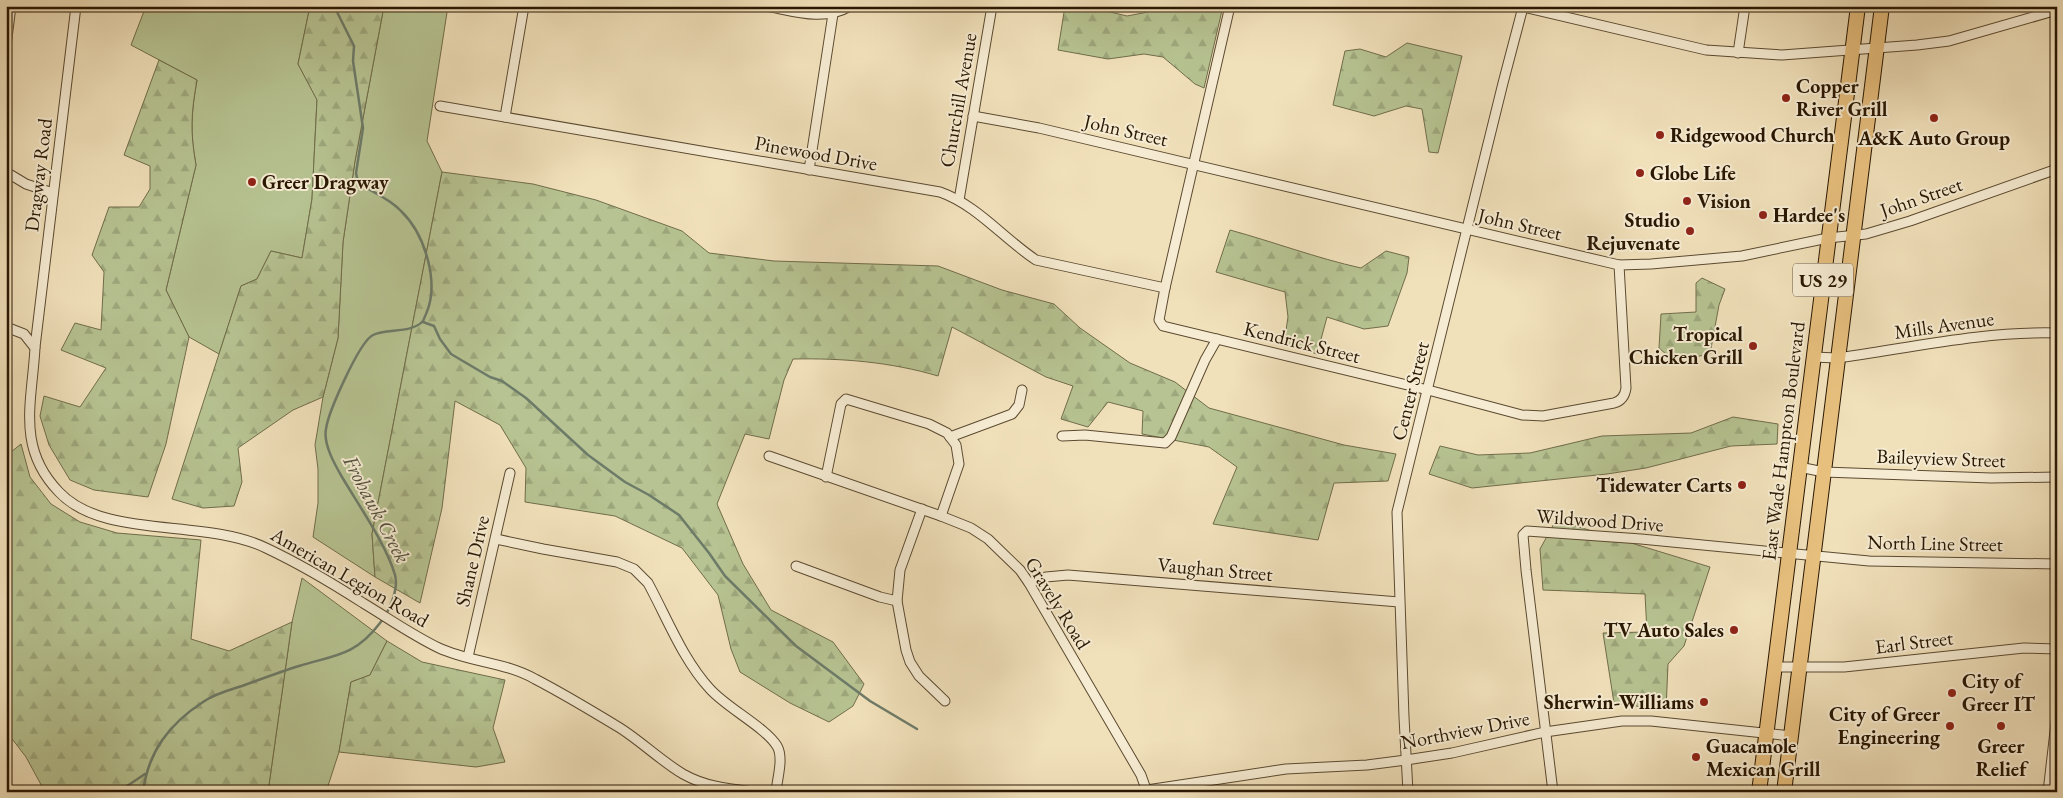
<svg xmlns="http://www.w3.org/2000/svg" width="2063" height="798" font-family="'EB Garamond',serif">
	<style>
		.grass { fill: #b7c392; stroke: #706d4a }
		.forest { fill: url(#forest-firs); stroke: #706d4a }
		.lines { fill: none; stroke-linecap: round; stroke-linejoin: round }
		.stream { stroke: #6d7b69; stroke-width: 2.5 }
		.minor-casing { stroke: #5b4a30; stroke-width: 11 }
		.primary-casing { stroke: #291702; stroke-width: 16 }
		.minor { stroke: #f6ecd3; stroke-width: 9 }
		.primary { stroke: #e8c07e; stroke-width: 14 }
		.poi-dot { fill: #8f2418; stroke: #f6ecd3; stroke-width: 2 }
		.labels { text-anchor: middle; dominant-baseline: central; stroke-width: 4; stroke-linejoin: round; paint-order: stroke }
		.shield { fill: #f6ecd3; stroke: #665741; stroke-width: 1 }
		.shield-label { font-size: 19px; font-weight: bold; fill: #291702 }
		.poi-label { font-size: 20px; font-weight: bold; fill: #291702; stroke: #f6ecd3; text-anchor: start }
		.street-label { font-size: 20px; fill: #291702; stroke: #f6ecd3 }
		.water-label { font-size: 21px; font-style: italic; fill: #51513e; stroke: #f6ecd3 }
	</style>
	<defs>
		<pattern id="forest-firs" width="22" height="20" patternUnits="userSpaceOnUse" patternTransform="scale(1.25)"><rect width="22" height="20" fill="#b7c392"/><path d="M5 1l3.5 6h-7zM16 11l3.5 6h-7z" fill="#9da77c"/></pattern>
	</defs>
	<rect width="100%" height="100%" fill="#f1e1bb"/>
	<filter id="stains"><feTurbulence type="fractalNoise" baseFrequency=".004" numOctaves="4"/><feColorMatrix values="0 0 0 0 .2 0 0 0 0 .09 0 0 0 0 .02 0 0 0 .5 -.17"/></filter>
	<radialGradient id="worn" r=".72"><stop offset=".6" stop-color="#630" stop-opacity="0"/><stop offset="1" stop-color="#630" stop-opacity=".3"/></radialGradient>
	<g class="grass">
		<path d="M146 6H310L298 64 317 99 312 199 302 258 271 251 257 279 241 286 219 354 189 337 166 290 196 165C190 132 191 114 197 80L131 45Z"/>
		<polygon points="384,6 448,6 427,141 442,172 372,534 375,577 313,537 318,503 318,469 315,445 323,397 338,338 343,242 355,161"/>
		<polygon points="302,578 387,641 370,675 351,682 339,752 326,792 268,792 292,622"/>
	</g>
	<g class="forest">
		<polygon points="310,6 384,6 355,161 343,242 338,338 323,397 293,410 238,448 242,482 234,506 203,508 172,499 241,286 257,279 271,251 302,258 312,199 317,100 298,64"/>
		<polygon points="1065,6 1104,6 1106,11 1127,16 1148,12 1150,6 1223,6 1204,88 1195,84 1163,57 1144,54 1108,59 1058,50"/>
		<polygon points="1407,43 1462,56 1438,153 1429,152 1422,109 1406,106 1374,116 1333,105 1345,51 1360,49 1386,57"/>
		<path d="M159 60 197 80C191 114 190 131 196 165L166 290 189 337 166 444 148 497 94 490 70 480 49 445 40 416 44 396 80 407 106 368 61 350 75 323 101 330 104 272 92 255 109 207H139L150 189V166L124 155Z"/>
		<path d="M442 172 533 184 596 200 682 231 709 253 774 261 938 266 1002 290 1054 304 1080 328 1130 363 1175 382 1209 408 1344 445 1396 454 1388 481 1334 483 1318 540 1213 524 1237 467 1209 447 1142 434 1143 411 1108 402 1088 427 1061 419 1073 386 1046 377 952 327 938 376C891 362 842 358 793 359L784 380 769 439 745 434 717 504 743 564 771 610 833 642 864 684 853 706 829 722 790 703 740 672 731 649 718 595 682 548 615 516 525 502 526 468 500 425 455 401 442 508 420 603 375 577 372 534Z"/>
		<path d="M1230 230C1274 242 1316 258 1361 268L1386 251 1409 257 1407 273 1388 326 1364 329 1327 317 1317 354 1284 343 1288 317 1285 292 1216 272Z"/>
		<polygon points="1702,278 1725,289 1719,305 1710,354 1674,361 1659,348 1661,314 1696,312 1696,283"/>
		<polygon points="1733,417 1778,424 1777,444 1731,446 1646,468 1607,474 1472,488 1429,474 1440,446 1478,455 1530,453 1602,436 1691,433"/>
		<polygon points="21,444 30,477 51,504 80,522 117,533 201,540 191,639 229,651 292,622 268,792 45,792 26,757 6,731 6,456"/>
		<polygon points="1556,520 1710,567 1684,646 1668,664 1666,710 1614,703 1603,633 1647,632 1645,594 1543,590 1540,549"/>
		<polygon points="387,641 422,662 505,680 493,728 505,762 476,767 339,752 351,682 370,675"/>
	</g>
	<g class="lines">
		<g class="stream">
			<polyline points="423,322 434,326 440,339 451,354 490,377 502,381 526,398 588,455 625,482 649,495 679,515 709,553 725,576 796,646 870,701 917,729"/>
			<polyline points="118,792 145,774"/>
			<path d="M143 792C148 752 169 724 203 702 214 694 229 690 242 686 261 679 280 672 299 666 335 655 355 656 380 623 389 612 399 589 395 575 387 546 358 504 342 477 335 465 323 444 326 429 328 413 359 342 373 335 387 328 411 334 423 321 424 319 425 316 426 314 440 283 425 234 401 211 389 198 372 192 358 183L356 173 363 128 353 61 354 46 334 6"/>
		</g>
		<g class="minor-casing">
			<g id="minor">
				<path d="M766 6C793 11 824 22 850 6"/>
				<path d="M1230 6 1165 288 1159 320 1163 326 1428 390 1522 415 1543 416 1614 403C1621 401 1625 396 1626 388L1619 265"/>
				<polyline points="1519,6 1706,50 1782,55 1917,45 1949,41 2057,10"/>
				<polyline points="6,46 11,6"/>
				<polyline points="1738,53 1745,6"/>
				<path d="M440 106 940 192C977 205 1004 239 1036 260L1165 288"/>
				<polyline points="973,116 1039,128 1619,265 1651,264 1742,256 1828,238 1866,234 1910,221 2057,169"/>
				<polyline points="505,117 524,6"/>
				<polyline points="809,170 833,14"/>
				<polyline points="6,172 26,184 53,193"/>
				<polyline points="959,200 992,6"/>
				<path d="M6 327 24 334 35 348C32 402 16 448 59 492 104 540 205 518 266 548 300 564 332 583 363 603 388 618 412 635 439 648 469 662 505 662 535 679 564 694 592 711 620 728 642 742 661 761 683 774 706 787 730 789 755 792"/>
				<polyline points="35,347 76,6"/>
				<path d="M1813 357 1837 358C1910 348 1983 331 2057 333"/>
				<polyline points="1062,436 1085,435 1165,443 1171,437 1205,360 1217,339"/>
				<polyline points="950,437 1012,414 1019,405 1022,390"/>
				<polyline points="769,456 941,516 971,528 988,539 1020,570 1029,583 1141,775 1147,792"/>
				<polyline points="1799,467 1824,472 1991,478 2057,477"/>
				<polyline points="826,477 841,404 846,399 929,424 947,433 956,445 959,464 941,516"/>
				<polyline points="922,509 900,570 897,601 906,650 910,662 919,676 945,701"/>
				<path d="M496 539 543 549 617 562 634 569 648 583C667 618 683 660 710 689 727 708 765 727 777 746 784 758 777 779 776 792"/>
				<polyline points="796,566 880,597 897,601"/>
				<polyline points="1029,583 1046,577 1068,575 1399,602"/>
				<polyline points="468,657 510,473"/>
				<polyline points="1775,667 1844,667 2024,648 2057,649"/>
				<polyline points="1147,790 1286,769 1367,765 1406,760 1452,753 1545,732 1622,721 1651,721 1791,736"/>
				<polyline points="1408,792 1404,717 1397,512 1503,83 1523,7"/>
				<polyline points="1553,792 1526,570 1523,535 1527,531 1641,539 1869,561 2057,564"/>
				<polyline points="2048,792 2057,714"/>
			</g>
		</g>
		<g class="primary-casing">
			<g id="primary">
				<polyline points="1759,792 1858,6"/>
				<polyline points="1784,792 1882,6"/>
			</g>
		</g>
		<use href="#minor" class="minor"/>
		<use href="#primary" class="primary"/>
	</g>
	<g class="poi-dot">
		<circle cx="1786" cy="98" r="5"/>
		<circle cx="1934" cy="118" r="5"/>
		<circle cx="1660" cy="135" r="5"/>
		<circle cx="1640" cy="173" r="5"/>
		<circle cx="252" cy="182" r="5"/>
		<circle cx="1687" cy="201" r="5"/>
		<circle cx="1763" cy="215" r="5"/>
		<circle cx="1690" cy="231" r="5"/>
		<circle cx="1753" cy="346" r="5"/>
		<circle cx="1742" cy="485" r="5"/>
		<circle cx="1734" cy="630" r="5"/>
		<circle cx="1952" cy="693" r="5"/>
		<circle cx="1704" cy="702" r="5"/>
		<circle cx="1950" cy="726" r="5"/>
		<circle cx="2001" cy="726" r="5"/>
		<circle cx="1696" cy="757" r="5"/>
	</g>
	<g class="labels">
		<rect class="shield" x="1793" y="263.5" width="60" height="33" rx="4"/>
		<g class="shield-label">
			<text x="1823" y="280">US 29</text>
		</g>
		<g class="poi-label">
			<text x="1796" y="86">Copper<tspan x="1796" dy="23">River Grill</tspan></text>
			<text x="1670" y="135">Ridgewood Church</text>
			<text x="1934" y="138" text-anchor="middle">A&amp;K Auto Group</text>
			<text x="1650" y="173">Globe Life</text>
			<text x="262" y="182">Greer Dragway</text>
			<text x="1697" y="201">Vision</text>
			<text x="1773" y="215">Hardee's</text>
			<text x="1680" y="220" text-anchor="end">Studio<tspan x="1680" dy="23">Rejuvenate</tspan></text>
			<text x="1743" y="334" text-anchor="end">Tropical<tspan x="1743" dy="23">Chicken Grill</tspan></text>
			<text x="1732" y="485" text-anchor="end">Tidewater Carts</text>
			<text x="1724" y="630" text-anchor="end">TV Auto Sales</text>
			<text x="1962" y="681">City of<tspan x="1962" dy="23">Greer IT</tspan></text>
			<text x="1694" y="702" text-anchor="end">Sherwin-Williams</text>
			<text x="1940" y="714" text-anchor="end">City of Greer<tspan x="1940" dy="23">Engineering</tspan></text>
			<text x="1706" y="746">Guacamole<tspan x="1706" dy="23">Mexican Grill</tspan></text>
			<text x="2001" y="746" text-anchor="middle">Greer<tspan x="2001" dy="23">Relief</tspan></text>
		</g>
		<g class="street-label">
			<text transform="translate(958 100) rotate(-80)">Churchill Avenue</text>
			<text transform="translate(1126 130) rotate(13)">John Street</text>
			<text transform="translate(816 153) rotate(10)">Pinewood Drive</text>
			<text transform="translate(38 175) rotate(-83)">Dragway Road</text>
			<text transform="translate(1921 197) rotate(-19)">John Street</text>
			<text transform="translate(1520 224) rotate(13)">John Street</text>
			<text transform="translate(1944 325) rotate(-8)">Mills Avenue</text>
			<text transform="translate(1302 342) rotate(14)">Kendrick Street</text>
			<text transform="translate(1410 391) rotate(-76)">Center Street</text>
			<text transform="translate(1783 441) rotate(-83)">East Wade Hampton Boulevard</text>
			<text transform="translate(1941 458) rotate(2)">Baileyview Street</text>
			<text transform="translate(1600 520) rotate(4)">Wildwood Drive</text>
			<text transform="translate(1935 543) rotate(1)">North Line Street</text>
			<text transform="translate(472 561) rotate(-77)">Shane Drive</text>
			<text transform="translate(1215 569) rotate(5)">Vaughan Street</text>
			<text transform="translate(350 577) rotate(30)">American Legion Road</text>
			<text transform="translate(1058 603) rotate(58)">Gravely Road</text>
			<text transform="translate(1914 642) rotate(-7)">Earl Street</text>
			<text transform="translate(1465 730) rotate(-11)">Northview Drive</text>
		</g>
		<g class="water-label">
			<text transform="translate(377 509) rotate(62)">Frohawk Creek</text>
		</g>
	</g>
	<rect width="2063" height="798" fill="none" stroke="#f1e1bb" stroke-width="25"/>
	<rect x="8" y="8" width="2048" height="783" fill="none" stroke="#291702" stroke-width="2.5"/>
	<rect x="12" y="12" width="2038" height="773" fill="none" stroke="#291702"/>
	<rect width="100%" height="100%" filter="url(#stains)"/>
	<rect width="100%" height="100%" fill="url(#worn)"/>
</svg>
